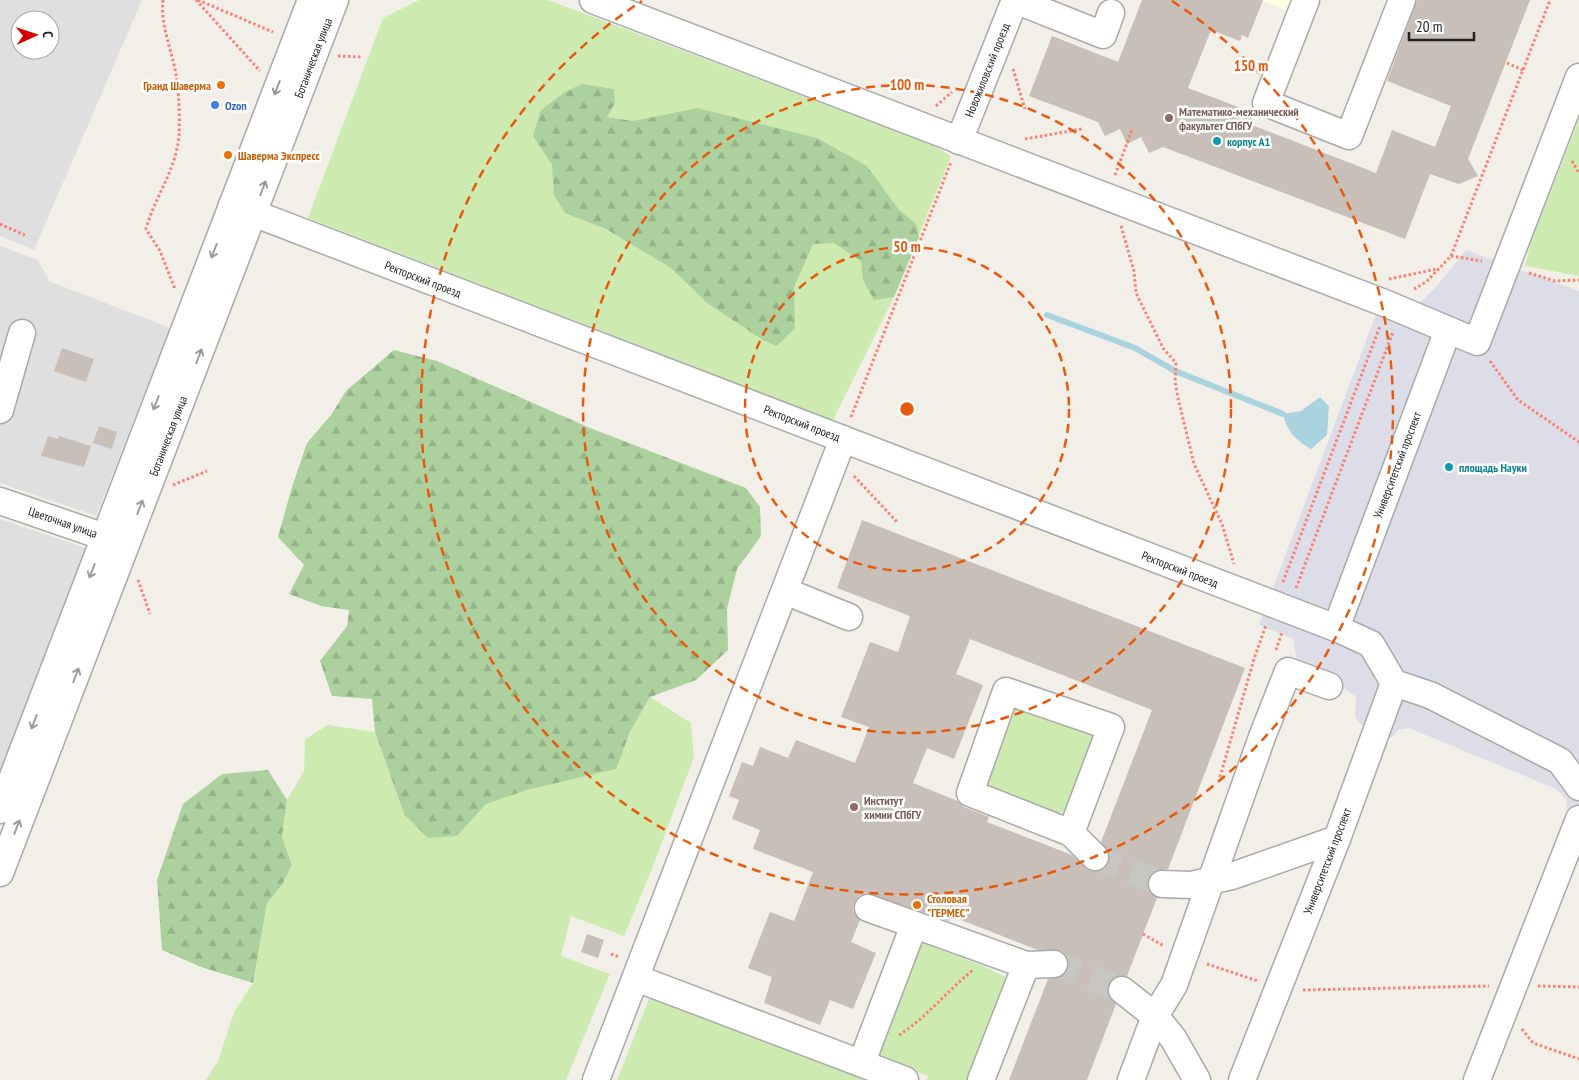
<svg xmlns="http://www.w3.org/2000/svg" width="1579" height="1080" font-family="'PT Sans Narrow',sans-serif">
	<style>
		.residential { fill: #e0dfdf; fill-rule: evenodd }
		.education { fill: #ffffe5 }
		.grass { fill: #cdebb0 }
		.forest { fill: url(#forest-firs) }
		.plaza { fill: #dddde8 }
		.water { fill: #aad3df }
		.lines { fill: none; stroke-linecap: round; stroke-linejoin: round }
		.stream { stroke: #aad3df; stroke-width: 6 }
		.building { fill: #c7bfb8; fill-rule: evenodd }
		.minor-tunnel { stroke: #c8c6c1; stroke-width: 26; stroke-dasharray: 26 13; stroke-linecap: butt }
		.minor-casing { stroke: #a9a9a9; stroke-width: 29 }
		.path { stroke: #fa8072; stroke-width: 3; stroke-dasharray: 2.5 2.5; stroke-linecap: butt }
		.minor { stroke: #fff; stroke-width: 26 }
		.oneway { stroke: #9c9c9c }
		.ring { fill: none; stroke: #e8590c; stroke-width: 2.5; stroke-dasharray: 9 6 }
		.food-dot { fill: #e8710a; stroke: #fff; stroke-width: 2 }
		.shop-dot { fill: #3f7fe0; stroke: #fff; stroke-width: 2 }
		.education-dot { fill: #8d6e63; stroke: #fff; stroke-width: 2 }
		.culture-dot { fill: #0f9aa8; stroke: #fff; stroke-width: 2 }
		.labels { text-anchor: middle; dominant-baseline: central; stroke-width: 5; stroke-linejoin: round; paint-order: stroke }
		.street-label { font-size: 12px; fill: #222; stroke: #fff }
		.food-label { font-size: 12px; font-weight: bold; fill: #c56008; stroke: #fff; text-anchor: start }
		.shop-label { font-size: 12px; font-weight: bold; fill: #366cbe; stroke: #fff; text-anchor: start }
		.education-label { font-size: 12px; font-weight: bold; fill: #785e54; stroke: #fff; text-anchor: start }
		.culture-label { font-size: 12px; font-weight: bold; fill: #0d838f; stroke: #fff; text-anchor: start }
		.centre { fill: #e8590c; stroke: #fff; stroke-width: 2.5 }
		.ring-label { font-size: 15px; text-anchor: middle; font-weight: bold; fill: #e8590c; stroke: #fff; stroke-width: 5; stroke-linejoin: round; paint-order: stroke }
	</style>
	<defs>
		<pattern id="forest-firs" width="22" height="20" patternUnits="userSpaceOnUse" patternTransform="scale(1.25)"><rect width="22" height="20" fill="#add19e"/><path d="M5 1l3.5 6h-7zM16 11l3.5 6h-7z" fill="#95b388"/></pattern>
	</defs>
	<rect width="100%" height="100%" fill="#f2efe9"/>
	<g class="residential">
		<path d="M0 0H142L34 250 0 236ZM20 20H50V50H20Z"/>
		<polygon points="0,246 38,260 49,281 170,328 96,516 0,483"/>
		<polygon points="0,519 86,548 0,781"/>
	</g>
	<polygon class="education" points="1259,0 1296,0 1289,11"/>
	<g class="grass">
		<polygon points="419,0 548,0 933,145 951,156 894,297 833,420 308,218 383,18"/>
		<polygon points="1579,119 1579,276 1525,266 1532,239"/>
		<polygon points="650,697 691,723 694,757 652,869 624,936 571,916 561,956 610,974 566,1080 206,1080 218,1061 234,1012 253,983 267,903 282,885 292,865 282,837 287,800 304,771 305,739 328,725 375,732 404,814 457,836 486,804 527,790 615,769 630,732"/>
		<polygon points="1010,704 1097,733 1068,811 1055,813 994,789 987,782"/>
		<polygon points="925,944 981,965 1009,979 974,1080 927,1080 928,1076 912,1070 881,1064 873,1050 918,946"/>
		<polygon points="652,991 888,1080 617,1080"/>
	</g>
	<g class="forest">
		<polygon points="582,84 614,89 615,103 607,117 633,121 698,108 817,138 867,166 899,210 916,224 919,237 894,297 874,300 863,280 861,261 834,243 813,244 794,287 795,328 777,346 763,340 707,303 671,268 606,229 565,213 554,195 552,165 533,136 541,110 565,92"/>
		<polygon points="394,350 437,361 590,428 746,488 760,507 761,536 737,569 727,609 728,650 696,680 650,697 630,732 616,769 527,790 486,804 457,836 428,838 404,814 375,732 372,699 332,696 320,661 347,626 349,610 321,606 289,594 304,565 278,537 292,487 307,443 331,415 346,391"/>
		<polygon points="268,770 287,800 282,837 292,865 282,885 267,903 253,983 201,967 162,950 157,880 183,804 222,774"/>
	</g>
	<polygon class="plaza" points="1466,250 1579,291 1579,814 1567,810 1566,799 1556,789 1409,728 1398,730 1391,738 1361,725 1355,716 1356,697 1342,686 1298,668 1293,639 1259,625 1378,309 1414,308 1436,287"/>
	<path class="water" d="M1320 397 1329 406 1327 435 1311 449C1296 440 1287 432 1283 414L1301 411Z"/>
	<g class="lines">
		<polyline class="stream" points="1047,315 1135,348 1175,371 1283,414"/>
	</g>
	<g class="building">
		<polygon points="1142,0 1263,0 1248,38 1242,35 1240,41 1211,30 1188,88 1254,113 1249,124 1376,173 1392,130 1435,147 1451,106 1387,81 1417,0 1530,0 1468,159 1478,176 1459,184 1430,174 1405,239 1163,147 1149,153 1141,137 1127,144 1120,129 1105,136 1098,122 1029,96 1052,36 1118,62"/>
		<polygon points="62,348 94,359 86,382 54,371"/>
		<polygon points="99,426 117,432 112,449 93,443"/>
		<polygon points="48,436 58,439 59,436 91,446 84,467 41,456"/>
		<path d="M862 520 1245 668 1168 869 1155 871 1149 876 1147 884 1149 891 1157 898 1127 976H1116L1111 980 1107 987 1108 996 1116 1004 1087 1080H1009L1048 979 1062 977 1067 971 1069 964 1067 956 1061 951 1038 950 951 916 949 921 866 893 859 896 854 903 853 911 860 920 851 942 876 953 853 1009 830 1000 820 1025 764 1003 772 977 748 968 770 912 794 921 813 872 753 849 760 830 732 819 739 800 729 796 742 762 753 766 760 747 788 758 796 740 855 763 869 727 841 717 870 642 898 652 910 616 837 588ZM970 639 1152 710 1101 842 1109 853 1110 860 1106 867 1099 871H1091L1072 855 987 822 989 817 964 807 958 801 913 783 927 748 954 759 983 685 956 674Z"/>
		<polygon points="587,934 604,940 598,958 581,952"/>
	</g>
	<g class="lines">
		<g class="minor-tunnel">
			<polyline points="1095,857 1162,884"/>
			<polyline points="1054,964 1122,990"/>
		</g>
		<g class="minor-casing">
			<g id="minor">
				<polyline points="593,0 1387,304 1477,342 1579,77"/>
				<polyline points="1015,0 1103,35 1111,13"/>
				<polyline points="1306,0 1266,103 1349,136 1402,0"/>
				<polyline points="959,141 1015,0"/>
				<polyline points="232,205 1336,628 1371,644 1394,683 1337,839 1242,1080"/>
				<polyline points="0,410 22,333"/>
				<polyline points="0,501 122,543"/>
				<polyline points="785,591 849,617"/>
				<polyline points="1336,628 1448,330"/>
				<polyline points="1394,683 1430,695 1560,761 1579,787"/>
				<polyline points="0,810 311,0"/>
				<polyline points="1071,833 1111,727 1006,691 970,793 1071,833 1095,857"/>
				<polyline points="0,873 335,0"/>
				<polyline points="1162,884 1191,885 1232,876 1337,839"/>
				<polyline points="868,908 1026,965"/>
				<polyline points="636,978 905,1080"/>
				<polyline points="1122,990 1155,1016 1173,1038 1197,1080"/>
				<polyline points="862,1062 914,925"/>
				<polyline points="596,1080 843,439"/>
				<polyline points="981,1080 1026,965 1054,964"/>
				<polyline points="1131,1080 1155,1016 1174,985 1262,737 1288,671 1329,686"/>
				<polyline points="1477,1080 1579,819"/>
			</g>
		</g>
		<g class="path">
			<path d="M163 0C160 26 172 49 176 75 179 94 180 116 179 136 175 173 155 196 146 229L160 251 175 289"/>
			<polyline points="196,0 260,71"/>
			<polyline points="198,0 273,32"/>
			<polyline points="338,56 362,57"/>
			<polyline points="1507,63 1523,70"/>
			<polyline points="1013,69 1025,109"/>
			<polyline points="936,106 952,92"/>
			<polyline points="1025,139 1082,129"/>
			<polyline points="1572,161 1579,173"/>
			<polyline points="1115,175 1132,130"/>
			<polyline points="0,224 25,235"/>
			<polyline points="1121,226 1134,271 1136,293 1163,348 1176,363 1175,381 1178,398 1194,464 1222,524 1234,564"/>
			<polyline points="1451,256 1482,261"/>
			<polyline points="1529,273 1555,281 1579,280"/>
			<polyline points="1389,279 1437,269"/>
			<polyline points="1414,289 1426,282 1451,256 1550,0"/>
			<polyline points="1490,361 1518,400 1579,442"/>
			<polyline points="851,417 951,162"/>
			<polyline points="854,476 898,523"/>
			<polyline points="173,485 207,471"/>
			<polyline points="138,580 150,614"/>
			<polyline points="1283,582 1380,326"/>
			<polyline points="1296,588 1393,332"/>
			<polyline points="1276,650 1282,632"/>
			<polyline points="1220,777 1254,659 1266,625"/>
			<polyline points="1143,934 1164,946"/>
			<polyline points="611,954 619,957"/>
			<polyline points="1207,964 1258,981"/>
			<polyline points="1538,986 1579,987"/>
			<polyline points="1303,990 1489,986"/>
			<polyline points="1522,1029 1533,1043 1579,1059"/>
			<path d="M899 1035C926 1018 947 991 973 970"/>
		</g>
		<use href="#minor" class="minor"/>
	</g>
	<defs><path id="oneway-shaft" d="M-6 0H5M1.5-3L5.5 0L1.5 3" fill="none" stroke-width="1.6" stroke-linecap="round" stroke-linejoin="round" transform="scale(1.25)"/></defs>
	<g class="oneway">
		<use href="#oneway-shaft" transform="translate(277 88) rotate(111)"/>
		<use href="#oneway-shaft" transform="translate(263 188) rotate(-69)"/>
		<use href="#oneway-shaft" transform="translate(214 251) rotate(111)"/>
		<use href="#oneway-shaft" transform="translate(199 356) rotate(-69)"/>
		<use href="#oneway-shaft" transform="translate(156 403) rotate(111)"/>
		<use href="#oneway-shaft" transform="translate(140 507) rotate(-69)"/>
		<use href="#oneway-shaft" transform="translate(92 571) rotate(111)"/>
		<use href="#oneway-shaft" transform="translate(76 675) rotate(-69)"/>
		<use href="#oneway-shaft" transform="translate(34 722) rotate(111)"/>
		<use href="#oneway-shaft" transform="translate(17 827) rotate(-69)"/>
	</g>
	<g class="ring">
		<circle cx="907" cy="409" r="162"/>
		<circle cx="907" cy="409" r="324"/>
		<path d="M1172 1A486 486 0 1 1 642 1"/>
	</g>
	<g class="food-dot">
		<circle cx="221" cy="85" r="5"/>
		<circle cx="228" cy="155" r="5"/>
		<circle cx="917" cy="905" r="5"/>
	</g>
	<circle class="shop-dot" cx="215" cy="105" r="5"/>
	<g class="education-dot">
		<circle cx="1169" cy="118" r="5"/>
		<circle cx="854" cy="807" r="5"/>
	</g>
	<g class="culture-dot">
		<circle cx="1217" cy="141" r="5"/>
		<circle cx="1449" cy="467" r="5"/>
	</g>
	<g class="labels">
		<g class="street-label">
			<text transform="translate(313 58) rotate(-69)">Ботаническая улица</text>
			<text transform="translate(987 70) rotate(-68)">Новожиловский проезд</text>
			<text transform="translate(423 279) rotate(21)">Ректорский проезд</text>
			<text transform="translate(802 423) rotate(21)">Ректорский проезд</text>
			<text transform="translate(168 436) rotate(-69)">Ботаническая улица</text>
			<text transform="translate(1397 465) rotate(-69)">Университетский проспект</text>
			<text transform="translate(63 522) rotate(19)">Цветочная улица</text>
			<text transform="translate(1180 569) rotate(21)">Ректорский проезд</text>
			<text transform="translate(1327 861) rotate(-69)">Университетский проспект</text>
		</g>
		<g class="food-label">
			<text x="211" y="85" text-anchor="end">Гранд Шаверма</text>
			<text x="238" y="155">Шаверма Экспресс</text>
			<text x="927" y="898">Столовая<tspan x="927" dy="14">"ГЕРМЕС"</tspan></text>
		</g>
		<g class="shop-label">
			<text x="225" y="105">Ozon</text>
		</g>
		<g class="education-label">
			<text x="1179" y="111">Математико-механический<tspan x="1179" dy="14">факультет СПбГУ</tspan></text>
			<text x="864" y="800">Институт<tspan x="864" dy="14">химии СПбГУ</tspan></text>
		</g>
		<g class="culture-label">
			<text x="1227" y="141">корпус А1</text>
			<text x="1459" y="467">площадь Науки</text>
		</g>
	</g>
	<circle cx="907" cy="409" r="8" class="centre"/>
	<g class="ring-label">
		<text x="1251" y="71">150 m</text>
		<text x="907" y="90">100 m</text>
		<text x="907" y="252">50 m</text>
	</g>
	<g transform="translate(35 35) rotate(87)"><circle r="24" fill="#ffffff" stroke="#a7a7a7"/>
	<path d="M0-4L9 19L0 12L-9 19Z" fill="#d40000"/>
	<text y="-8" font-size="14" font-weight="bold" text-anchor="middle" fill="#222222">С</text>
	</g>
	<path d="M1409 32v8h65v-8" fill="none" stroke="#222222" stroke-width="2.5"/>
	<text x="1416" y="32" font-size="15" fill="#222222" stroke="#ffffff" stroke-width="4" paint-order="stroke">20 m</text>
</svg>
